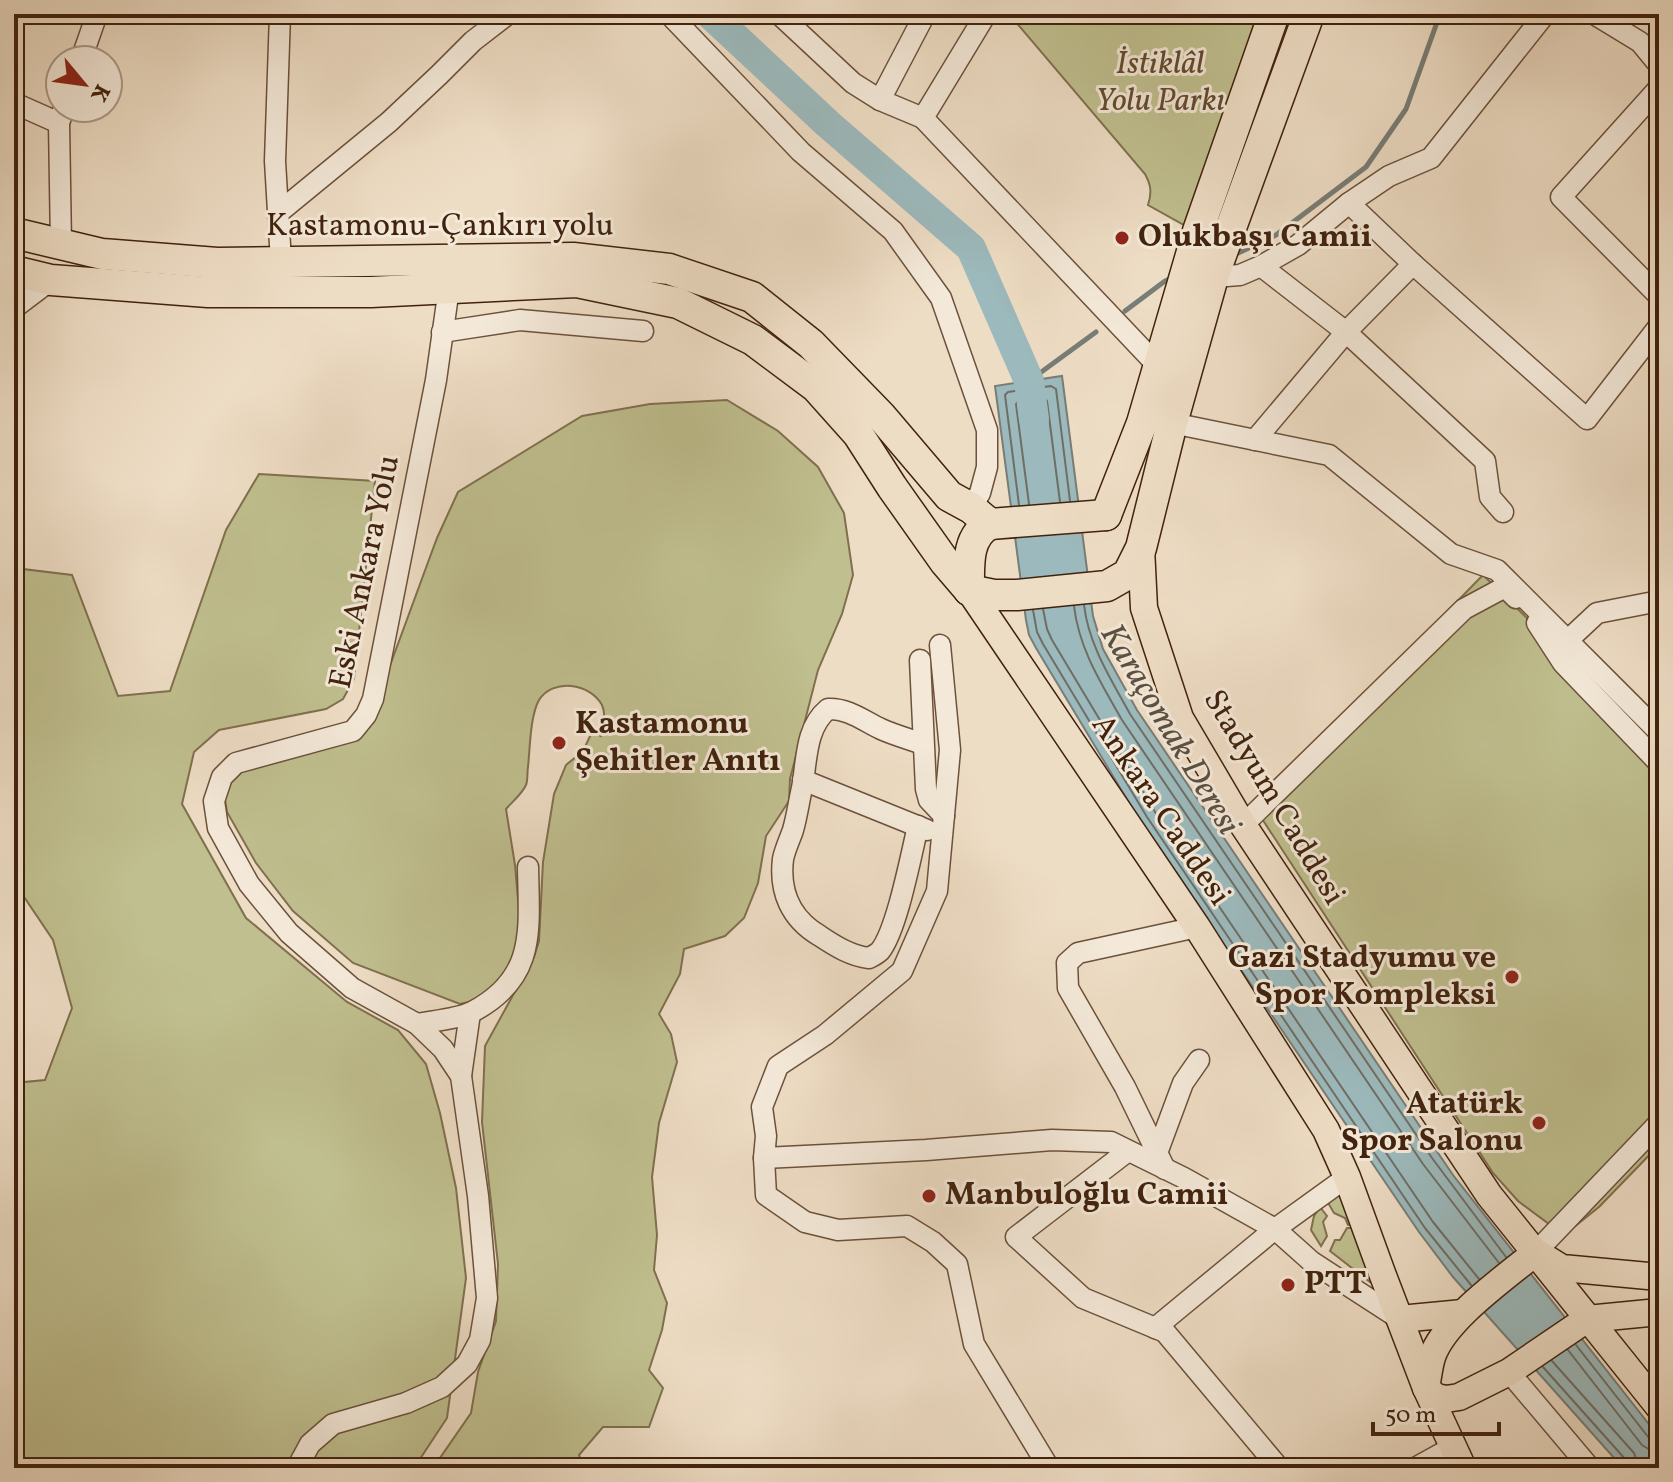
<svg xmlns="http://www.w3.org/2000/svg" width="1673" height="1482" font-family="Vollkorn,serif">
	<style>
		.green { fill: #c0bf8f; stroke: #80704e; stroke-width: 2 }
		.water { fill: #9cbabd; stroke: #787d77; stroke-width: 2 }
		.lines { fill: none; stroke-linecap: round; stroke-linejoin: round }
		.shore { stroke: #6e6e65; stroke-width: 2 }
		.stream { stroke: #787d77; stroke-width: 5 }
		.river { stroke: #9cbabd; stroke-width: 30 }
		.minor-casing { stroke: #6c513b; stroke-width: 23 }
		.major-casing { stroke: #41220d; stroke-width: 29 }
		.highway-casing { stroke: #41220d; stroke-width: 33 }
		.minor { stroke: #f4e9d9; stroke-width: 20 }
		.major { stroke: #eeddc5; stroke-width: 26 }
		.highway { stroke: #eeddc5; stroke-width: 30 }
		.poi-dot { fill: #8f2418; stroke: #f4e9d9; stroke-width: 3 }
		.labels { text-anchor: middle; dominant-baseline: central; stroke-width: 6; stroke-linejoin: round; paint-order: stroke }
		.park-label { font-size: 32px; font-style: italic; fill: #61492e; stroke: #f4e9d9 }
		.street-label { font-size: 32px; fill: #41220d; stroke: #f4e9d9 }
		.poi-label { font-size: 32px; font-weight: bold; fill: #41220d; stroke: #f4e9d9; text-anchor: start }
		.water-label { font-size: 34px; font-style: italic; fill: #5c5042; stroke: #f4e9d9 }
	</style>
	<rect width="100%" height="100%" fill="#eeddc5"/>
	<filter id="stains"><feTurbulence type="fractalNoise" baseFrequency=".0025" numOctaves="4"/><feColorMatrix values="0 0 0 0 .2 0 0 0 0 .09 0 0 0 0 .02 0 0 0 .5 -.17"/></filter>
	<radialGradient id="worn" r=".72"><stop offset=".6" stop-color="#630" stop-opacity="0"/><stop offset="1" stop-color="#630" stop-opacity=".3"/></radialGradient>
	<g class="green">
		<path d="M1009 14H1258L1184 225 1148 205C1152 192 1151 185 1145 174Z"/>
		<path d="M727 400 778 431 818 467 844 513 853 575 842 614 818 670 790 779 789 801 766 836 758 883 744 918 725 936 684 949 680 974 659 1014 671 1034 677 1062 659 1123 652 1177 657 1235 654 1270 667 1303 662 1330 649 1370 663 1388 649 1427H603L579 1455 584 1468H433L471 1413 478 1372 496 1321 498 1264 482 1122 485 1046 534 957 539 941 543 862 554 794 566 765 583 751 592 732 601 736C604 726 606 714 602 705 590 683 553 678 539 700 530 716 530 749 528 767 527 772 528 781 526 785 522 794 512 802 506 809L515 865 521 933 517 952 501 980 477 1000 460 1004 353 963 293 911 256 863 227 812 224 794 240 765 342 733 381 690 437 538 458 492 582 416 650 404Z"/>
		<polygon points="259,474 375,481 354,679 343,699 326,709 219,730 194,752 182,804 246,918 347,1002 398,1030 426,1064 440,1113 456,1188 466,1278 447,1418 414,1468 14,1468 14,1083 45,1080 72,1008 53,940 14,882 14,568 72,575 118,696 170,691 226,530"/>
		<polygon points="1483,575 1659,747 1659,1145 1599,1207 1574,1227 1553,1227 1518,1201 1493,1173 1255,808"/>
		<polygon points="1345,1192 1357,1224 1348,1225 1345,1218 1334,1213 1327,1201"/>
		<polygon points="1320,1207 1327,1216 1323,1222 1327,1236 1321,1246 1311,1230 1314,1216"/>
		<polygon points="1347,1228 1359,1228 1373,1282 1370,1282 1330,1251 1335,1240 1340,1240"/>
	</g>
	<polygon class="water" points="1062,376 1093,616 1103,649 1137,710 1453,1175 1659,1437 1659,1468 1623,1468 1453,1277 1419,1232 1140,821 1036,648 1029,635 1026,620 995,386"/>
	<g class="lines">
		<g class="shore">
			<polyline points="1029,504 1016,404 1019,400 1043,397 1047,401 1060,502"/>
			<polyline points="1019,505 1005,395 1008,392 1051,386 1056,389 1070,501"/>
			<path d="M1084 605C1089 646 1111 679 1130 714L1432 1158 1506 1257"/>
			<path d="M1074 606C1079 649 1101 683 1122 720L1423 1164 1499 1263"/>
			<polyline points="1043,609 1047,629 1052,640 1155,812 1433,1222 1479,1279"/>
			<polyline points="1033,610 1037,632 1043,644 1147,817 1425,1228 1471,1285"/>
			<polyline points="1576,1345 1649,1438 1659,1441"/>
			<polyline points="1568,1350 1642,1445 1650,1450 1659,1451"/>
			<polyline points="1552,1361 1634,1453 1637,1461 1638,1468"/>
			<polyline points="1543,1367 1626,1460 1628,1468"/>
		</g>
		<g class="stream">
			<polyline points="1234,255 1276,235 1366,167 1406,109 1440,14"/>
			<polyline points="1125,311 1165,281 1174,277"/>
			<polyline points="1029,381 1096,332"/>
		</g>
		<polyline class="river" points="710,14 828,124 971,248 1029,381 1034,419"/>
		<g class="minor-casing">
			<g id="minor">
				<polyline points="280,14 275,161 281,262"/>
				<polyline points="669,14 801,152 893,231 941,298 987,430 987,467 980,493 971,508"/>
				<polyline points="779,14 853,83 880,100 923,118"/>
				<polyline points="986,14 923,118 1158,366"/>
				<polyline points="1594,14 1640,42 1659,65"/>
				<polyline points="81,60 97,14"/>
				<polyline points="1659,88 1561,197 1659,296"/>
				<polyline points="880,100 925,14"/>
				<polyline points="14,103 59,123"/>
				<polyline points="1349,203 1413,264 1587,419 1659,326"/>
				<polyline points="278,213 389,122 439,75 473,41 508,14"/>
				<polyline points="61,245 59,123 64,108"/>
				<polyline points="1261,266 1346,332 1485,461 1490,497 1503,512"/>
				<polyline points="1213,277 1240,275 1261,266 1298,245 1349,203 1389,176 1431,158 1545,14"/>
				<polyline points="14,308 51,280"/>
				<polyline points="442,332 520,320 643,331"/>
				<polyline points="1172,423 1329,455 1451,554 1497,570 1659,732"/>
				<polyline points="1255,440 1346,332 1413,264"/>
				<polyline points="1537,623 1563,663 1659,763"/>
				<polyline points="1567,641 1597,613 1659,601"/>
				<polyline points="940,645 950,750 937,891 902,971 825,1035 778,1066 762,1107 766,1136 764,1158 926,1150 1052,1140 1111,1142 1184,1178 1275,1229 1312,1262 1400,1319"/>
				<polyline points="920,660 926,789 929,800 944,816"/>
				<polyline points="803,780 927,830"/>
				<polyline points="1243,825 1464,609 1505,587 1516,598"/>
				<path d="M918 826C911 855 897 930 880 951 877 954 873 956 869 958 851 956 835 946 820 936 791 919 779 892 783 859 785 849 790 839 793 830 797 816 799 801 802 788 807 761 805 728 828 709 848 708 864 721 881 729 894 735 909 739 923 744"/>
				<path d="M417 1024C432 1021 458 1019 472 1012 537 978 529 930 528 867"/>
				<polyline points="461,1076 470,1013"/>
				<polyline points="1128,1151 1016,1237 1083,1298 1165,1332 1279,1468"/>
				<polyline points="1157,1153 1183,1083 1199,1060"/>
				<polyline points="764,1158 766,1195 805,1222 838,1230 907,1226 933,1242 957,1264 974,1344 1049,1468"/>
				<polyline points="1165,1169 1125,1087 1068,988 1067,963 1078,953 1197,927"/>
				<polyline points="1536,1252 1659,1123"/>
				<polyline points="1155,1328 1275,1229 1347,1177"/>
				<polyline points="1509,1372 1590,1468"/>
				<polyline points="297,1468 310,1444 333,1424 406,1403 442,1387 467,1364 480,1340 487,1298 478,1196 461,1076 443,1049 417,1024 352,988 289,933 249,884 218,828 214,801 222,777 236,763 353,731 366,715 373,699 436,380 449,288"/>
				<polyline points="1415,1468 1453,1447"/>
			</g>
		</g>
		<g class="major-casing">
			<g id="major">
				<polyline points="1141,548 1144,608 1180,718 1243,825 1489,1195 1659,1407"/>
				<polyline points="969,590 1197,927 1326,1130 1347,1177 1382,1273 1426,1388 1463,1468"/>
				<path d="M1659 1277 1562 1268 1536 1252C1505 1278 1445 1319 1432 1357 1429 1367 1428 1378 1426 1388L1436 1397 1446 1399 1459 1397 1509 1372 1587 1319 1659 1312"/>
				<polyline points="1400,1319 1463,1313"/>
			</g>
		</g>
		<g class="highway-casing">
			<g id="highway">
				<polyline points="14,233 102,254 217,263 573,258 669,269 752,297 811,344 881,416 949,496 971,508 990,524 1106,515"/>
				<polyline points="14,271 51,280 208,292 371,292 577,282 678,303 753,340 816,387 858,434 892,487 945,562 969,590"/>
				<polyline points="1106,515 1142,423 1198,231 1274,14"/>
				<polyline points="969,590 994,595 1017,595 1107,586 1128,574 1141,548 1172,423 1213,277 1309,14"/>
				<path d="M969 590C969 567 966 536 990 524"/>
			</g>
		</g>
		<use href="#minor" class="minor"/>
		<use href="#major" class="major"/>
		<use href="#highway" class="highway"/>
	</g>
	<g class="poi-dot">
		<circle cx="1122" cy="238" r="8"/>
		<circle cx="559" cy="743" r="8"/>
		<circle cx="1512" cy="977" r="8"/>
		<circle cx="1539" cy="1123" r="8"/>
		<circle cx="929" cy="1196" r="8"/>
		<circle cx="1288" cy="1285" r="8"/>
	</g>
	<g class="labels">
		<g class="park-label">
			<text x="1160" y="65">İstiklâl<tspan x="1160" dy="37">Yolu Parkı</tspan></text>
		</g>
		<g class="street-label">
			<text x="440" y="227">Kastamonu-Çankırı yolu</text>
			<text transform="translate(366 572) rotate(-78)">Eski Ankara Yolu</text>
			<text transform="translate(1273 798) rotate(59)">Stadyum Caddesi</text>
			<text transform="translate(1160 811) rotate(56)">Ankara Caddesi</text>
		</g>
		<g class="poi-label">
			<text x="1138" y="238">Olukbaşı Camii</text>
			<text x="575" y="725">Kastamonu<tspan x="575" dy="37">Şehitler Anıtı</tspan></text>
			<text x="1496" y="959" text-anchor="end">Gazi Stadyumu ve<tspan x="1496" dy="37">Spor Kompleksi</tspan></text>
			<text x="1523" y="1105" text-anchor="end">Atatürk<tspan x="1523" dy="37">Spor Salonu</tspan></text>
			<text x="945" y="1196">Manbuloğlu Camii</text>
			<text x="1304" y="1285">PTT</text>
		</g>
		<g class="water-label">
			<text transform="translate(1169 730) rotate(59)">Karaçomak Deresi</text>
		</g>
	</g>
	<rect width="1673" height="1482" fill="none" stroke="#eeddc5" stroke-width="48"/>
	<rect x="16" y="16" width="1641" height="1450" fill="none" stroke="#41220d" stroke-width="4"/>
	<rect x="24" y="24" width="1625" height="1434" fill="none" stroke="#41220d" stroke-width="2"/>
	<g transform="translate(84 84) rotate(119)"><circle r="38" fill="#f4e9d9" stroke="#ac9987" stroke-width="2"/>
	<path d="M0-6L14 30L0 20L-14 30Z" fill="#8f2418"/>
	<text y="-12" font-size="22" font-weight="bold" text-anchor="middle" fill="#41220d">K</text>
	</g>
	<path d="M1373 1422v12h126v-12" fill="none" stroke="#41220d" stroke-width="4"/>
	<text x="1385" y="1422" font-size="24" fill="#41220d" stroke="#f4e9d9" stroke-width="6" paint-order="stroke">50 m</text>
	<rect width="100%" height="100%" filter="url(#stains)"/>
	<rect width="100%" height="100%" fill="url(#worn)"/>
</svg>
